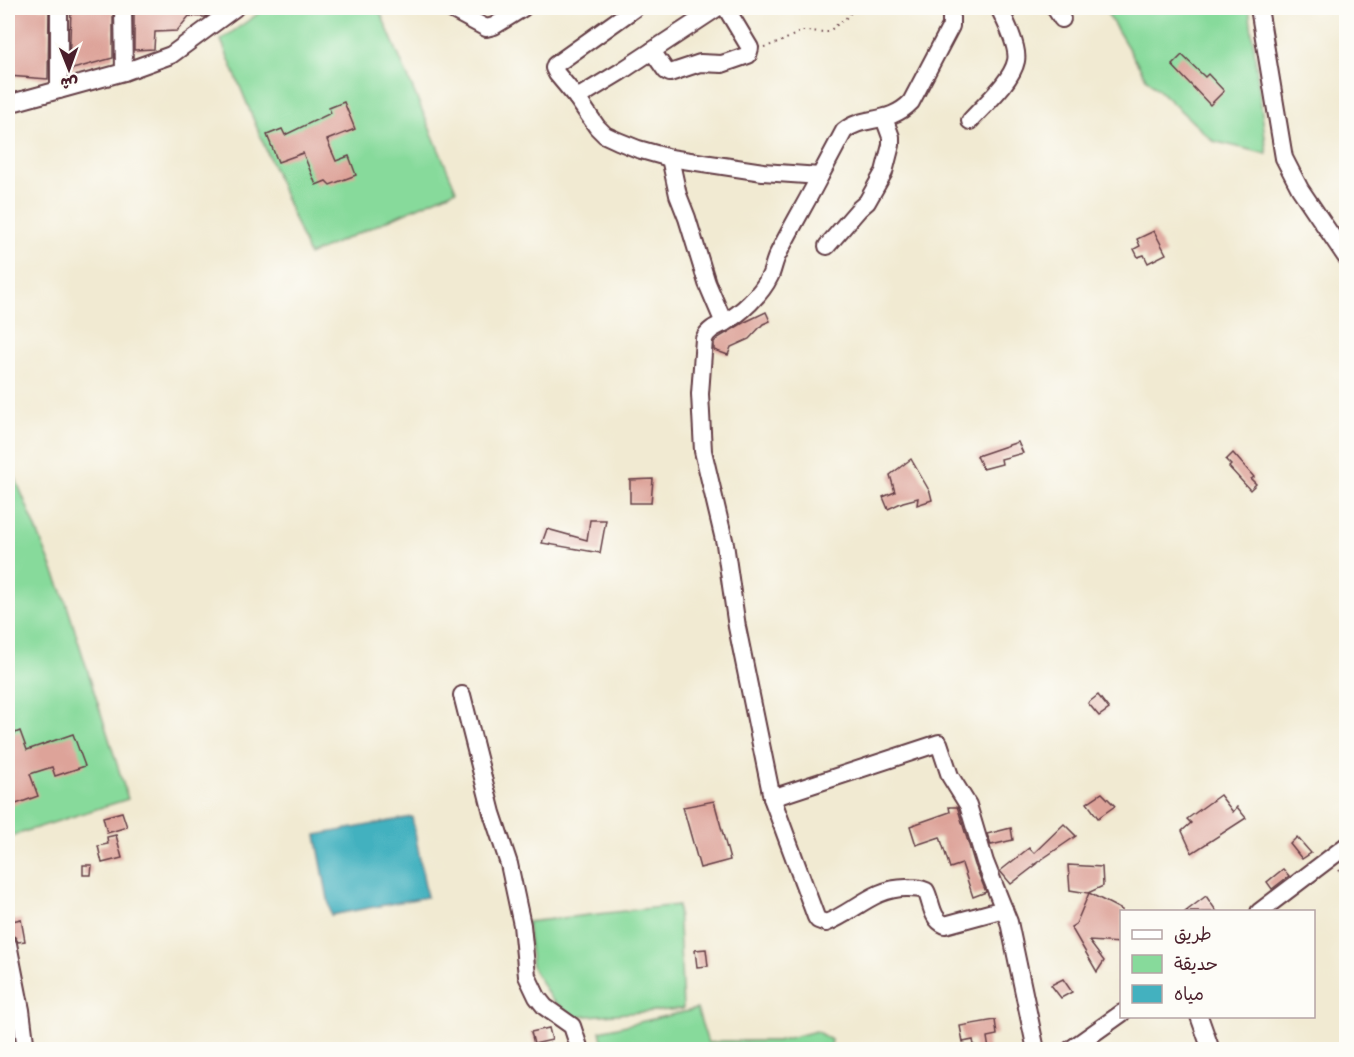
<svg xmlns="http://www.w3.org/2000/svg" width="1354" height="1057" font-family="'Comic Neue','Playpen Sans Arabic',sans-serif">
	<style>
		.green { fill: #87da9b; stroke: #687c63; stroke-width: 1.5 }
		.water { fill: #43b1bf; stroke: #466875; stroke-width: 1.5 }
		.building { fill: #dda399 }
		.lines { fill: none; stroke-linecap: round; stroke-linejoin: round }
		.minor-casing { stroke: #633d44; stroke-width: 20 }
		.path { stroke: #633d44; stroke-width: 2; stroke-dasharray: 1.5 4.5; stroke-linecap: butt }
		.minor { stroke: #fff; stroke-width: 16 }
	</style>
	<rect width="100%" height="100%" fill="#fdfcf7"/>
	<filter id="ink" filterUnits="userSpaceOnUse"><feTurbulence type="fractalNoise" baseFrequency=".0167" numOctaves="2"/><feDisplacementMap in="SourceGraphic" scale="12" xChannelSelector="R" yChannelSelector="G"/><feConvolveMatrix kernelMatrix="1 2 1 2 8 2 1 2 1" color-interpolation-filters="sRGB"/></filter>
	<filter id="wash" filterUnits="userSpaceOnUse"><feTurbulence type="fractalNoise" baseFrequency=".008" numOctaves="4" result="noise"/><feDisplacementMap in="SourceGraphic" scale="24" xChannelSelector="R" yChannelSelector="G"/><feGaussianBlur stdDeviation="1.35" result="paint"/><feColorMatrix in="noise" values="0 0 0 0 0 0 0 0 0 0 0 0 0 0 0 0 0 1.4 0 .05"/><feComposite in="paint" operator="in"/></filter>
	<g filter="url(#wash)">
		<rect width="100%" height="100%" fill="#f1ead2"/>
		<g class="green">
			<polygon points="266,8 374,8 381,14 456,190 309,255 221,40"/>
			<polygon points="1104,8 1249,8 1267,154 1213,141 1146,78"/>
			<polygon points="8,460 65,599 128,799 8,837"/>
			<polygon points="678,905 683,1009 574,1017 551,999 532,967 527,922"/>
			<polygon points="8,990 20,1025 20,1049 8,1050"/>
			<polygon points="697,1009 708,1043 722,1041 777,1041 816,1031 831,1040 832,1049 604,1049 600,1031"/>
		</g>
		<polygon class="water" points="412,817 427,897 331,915 316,835"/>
		<g id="blocks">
			<g class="building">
				<polygon points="10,8 49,8 48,79 8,76"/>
				<polygon points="71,8 113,8 113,58 69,70"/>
				<polygon points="134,8 133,8 207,8 207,16 205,17 189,16 177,31 155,32 154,49 134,50"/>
				<polygon points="1182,55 1205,77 1208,74 1224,91 1210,105 1172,65"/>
				<polygon points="344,102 355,129 327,140 336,161 349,156 356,175 330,185 326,181 316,185 303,153 278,162 267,135 282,129 285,135 331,113 329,108"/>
				<polygon points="1154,231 1166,254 1148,263 1144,255 1138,257 1134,249 1140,246 1137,239"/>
				<polygon points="766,312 770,321 763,324 749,339 731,347 728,355 714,350 714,342 718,338 743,323"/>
				<polygon points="1018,442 1023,453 1001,459 1002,464 983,469 977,456"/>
				<polygon points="1233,453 1254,477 1251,479 1256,484 1250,490 1229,467 1231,465 1226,460"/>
				<polygon points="911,459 930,492 932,500 917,505 918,498 903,502 888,509 883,497 895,492 890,475"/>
				<polygon points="653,479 651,503 630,503 630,480"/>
				<polygon points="590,520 606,520 600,553 542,543 547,529 587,540"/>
				<polygon points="1098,695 1109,709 1099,716 1088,703"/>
				<polygon points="20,731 27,750 73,734 85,766 55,776 52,767 30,774 38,796 8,807 8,736"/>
				<polygon points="1102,793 1115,806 1098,818 1087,803"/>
				<polygon points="1220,795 1233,812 1237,807 1246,818 1192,853 1182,831 1191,823 1187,819"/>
				<polygon points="714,801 730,860 700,868 683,807"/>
				<polygon points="949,807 957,807 958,809 975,865 986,892 973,897 962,864 950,868 940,837 916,845 910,826 950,812"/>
				<polygon points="122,812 127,827 107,833 103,817"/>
				<polygon points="1064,824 1076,836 1035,864 1037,864 1011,884 1000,871 1029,848 1034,853"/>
				<polygon points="1011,828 1013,840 991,845 987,834"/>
				<polygon points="116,835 122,858 102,863 98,846 108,844 107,837"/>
				<polygon points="1297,837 1311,853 1302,859 1290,844"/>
				<polygon points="83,865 92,865 91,875 83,875"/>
				<polygon points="1068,865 1102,867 1103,886 1088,893 1070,890"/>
				<polygon points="1283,869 1289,876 1272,889 1267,882"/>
				<polygon points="1089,893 1122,910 1122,943 1089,941 1104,961 1097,972 1071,927 1076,924"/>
				<polygon points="1206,896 1217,912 1185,912"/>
				<polygon points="21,919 25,941 18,942 15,937 10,934 8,922"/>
				<polygon points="706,949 708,966 697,967 695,950"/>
				<polygon points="1063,979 1072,992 1061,998 1051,985"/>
				<polygon points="995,1020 997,1035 987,1037 989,1050 975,1050 973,1040 963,1042 960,1026"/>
				<polygon points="549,1028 552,1040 534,1044 531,1032"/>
			</g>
		</g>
	</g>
	<g filter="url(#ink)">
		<use href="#blocks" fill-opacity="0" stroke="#633d44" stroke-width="1.5"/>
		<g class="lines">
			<g class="minor-casing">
				<g id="minor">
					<polyline points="123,8 124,72"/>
					<polyline points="449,8 486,28 494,26 523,8"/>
					<path d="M635 8 555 65 554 68 557 74 577 98 597 127 605 135 618 141 638 149 670 158 763 172 820 176 844 131C863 115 889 125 911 102L951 26V8"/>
					<polyline points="1055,8 1062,19"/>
					<polyline points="1259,8 1284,158 1300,189 1346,257"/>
					<polyline points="652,51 666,71 670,73 700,63 722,64 748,55 750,48 726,8"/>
					<polyline points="59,90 59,8"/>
					<polyline points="577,98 620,72 717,8"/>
					<polyline points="8,104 124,72 171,55 235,8"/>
					<path d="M970 121C983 106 1012 81 1016 61 1019 48 1005 20 999 8"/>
					<path d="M670 158 678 195 687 218 707 283 724 323C741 313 761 295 770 276 773 270 774 261 778 254 791 228 806 203 820 176"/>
					<polyline points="827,246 859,209 867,202 884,172 891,145 891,137 884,118"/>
					<path d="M724 323C715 327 708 330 704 339L700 394 703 451 725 544 737 627 772 798 816 917 818 920 826 923C855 912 874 887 908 888 915 888 920 888 926 891 932 903 931 919 945 925L1004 909"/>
					<polyline points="462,695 492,813 509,864 522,925 527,976 537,997 545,1007 572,1026 580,1050"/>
					<polyline points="772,798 939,743 950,776 968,805 985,862 1009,922 1036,1050"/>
					<polyline points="1259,912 1346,846"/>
					<polyline points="8,944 21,1010 26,1050"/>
					<polyline points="1199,1016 1211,1050"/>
					<polyline points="1070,1050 1122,1013"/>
				</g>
			</g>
			<g class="path">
				<path d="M764 47 778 43 802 31 829 32C838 22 848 20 853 8"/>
				<polyline points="1339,870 1346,879"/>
			</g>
			<use href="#minor" class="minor"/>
		</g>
	</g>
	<rect width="1354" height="1057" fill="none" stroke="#fdfcf7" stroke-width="30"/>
	<rect x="1120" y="910" width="195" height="108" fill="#fdfcf7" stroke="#b5a4a5" stroke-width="1.5"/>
	<rect x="1132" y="930" width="30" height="9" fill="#ffffff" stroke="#b5a4a5" stroke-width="1.5"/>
	<text x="1174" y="940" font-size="18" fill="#4a1f2b">طريق</text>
	<rect x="1132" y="955" width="30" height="18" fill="#87da9b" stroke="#b5a4a5" stroke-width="1.5"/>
	<text x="1174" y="970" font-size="18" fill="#4a1f2b">حديقة</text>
	<rect x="1132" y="985" width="30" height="18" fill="#43b1bf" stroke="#b5a4a5" stroke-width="1.5"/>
	<text x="1174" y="1000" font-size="18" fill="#4a1f2b">مياه</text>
	<g transform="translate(69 69) rotate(179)" stroke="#fdfcf7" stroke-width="4.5" paint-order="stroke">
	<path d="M0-4.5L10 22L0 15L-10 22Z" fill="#4a1f2b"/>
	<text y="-9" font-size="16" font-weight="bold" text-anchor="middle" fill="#4a1f2b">ش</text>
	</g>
</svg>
